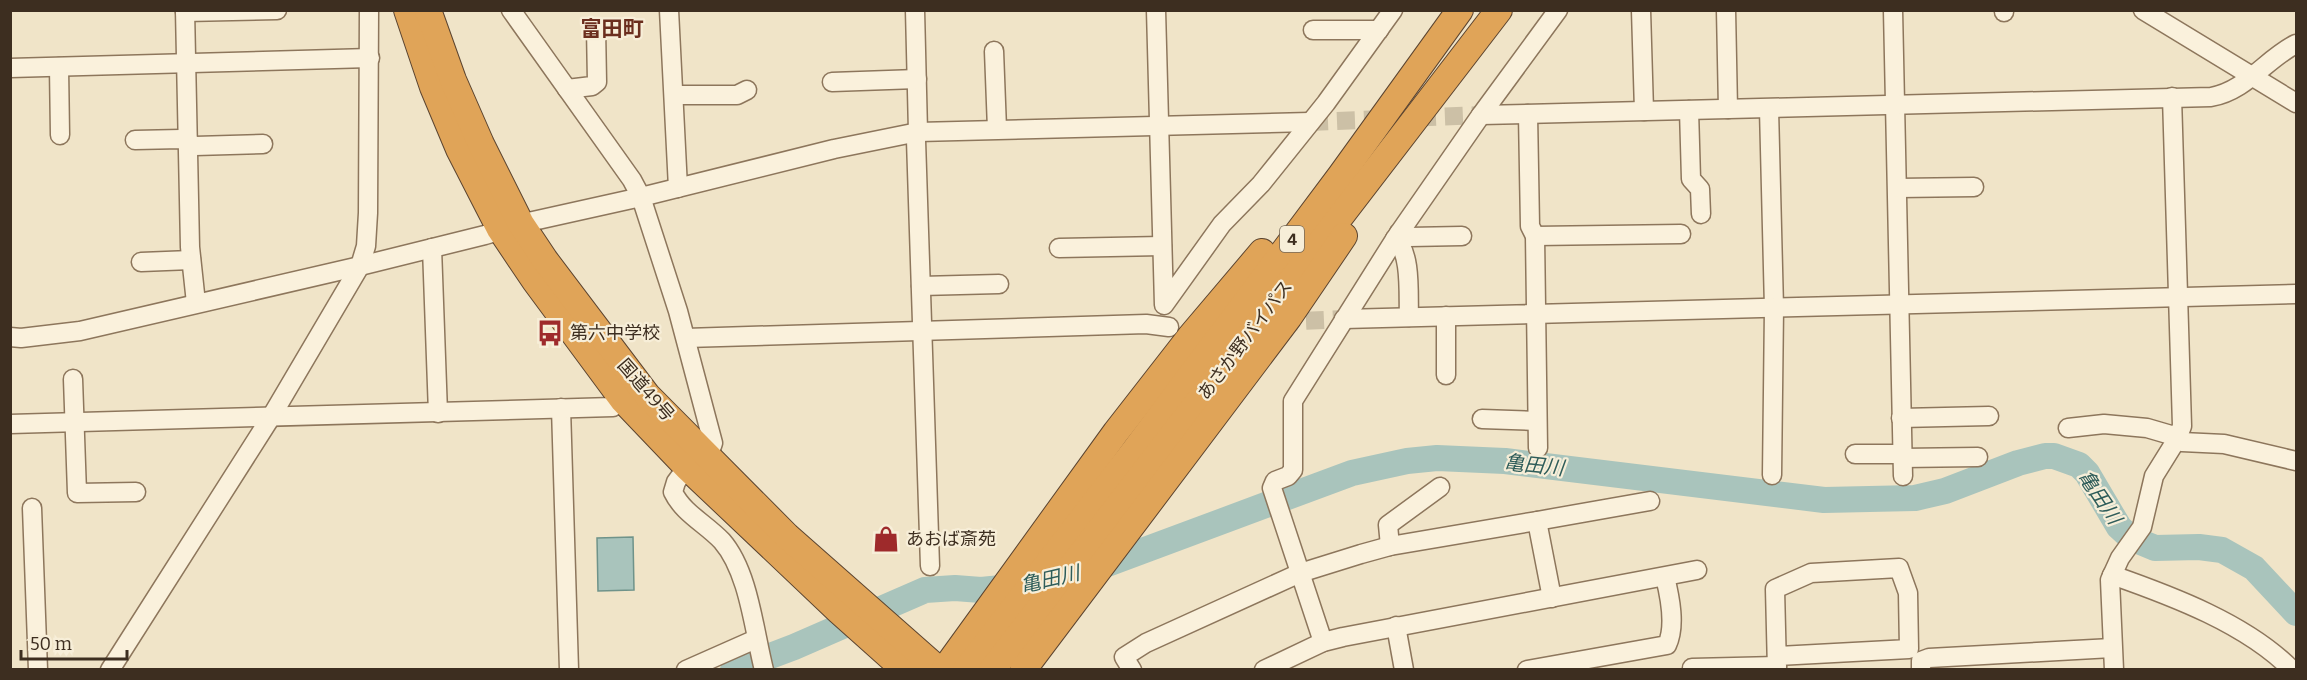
<svg xmlns="http://www.w3.org/2000/svg" width="2307" height="680" font-family="Bitter,'Noto Sans JP',serif">
	<style>
		.water { fill: #a9c4bc; stroke: #6f938a; stroke-width: 1.5 }
		.lines { fill: none; stroke-linecap: round; stroke-linejoin: round }
		.river { stroke: #a9c4bc; stroke-width: 26 }
		.minor-tunnel { stroke: #ccc0a6; stroke-width: 18; stroke-dasharray: 18 9; stroke-linecap: butt }
		.minor-casing { stroke: #8d765c; stroke-width: 21 }
		.highway-casing { stroke: #5b4430; stroke-width: 28 }
		.minor { stroke: #faf1dc; stroke-width: 18 }
		.highway { stroke: #e0a458; stroke-width: 26 }
		.labels { text-anchor: middle; dominant-baseline: central; stroke-width: 4.5; stroke-linejoin: round; paint-order: stroke }
		.shield { fill: #f7eed8; stroke: #756857; stroke-width: 1.5 }
		.shield-label { font-size: 16px; font-weight: bold; fill: #3d2e20 }
		.poi-label { font-size: 18px; fill: #3d2e20; stroke: #f7eed8; text-anchor: start }
		.street-label { font-size: 18px; fill: #3d2e20; stroke: #f7eed8 }
		.water-label { font-size: 20px; font-style: italic; fill: #2f5d5a; stroke: #f7eed8 }
		.quarter-label { font-size: 21px; font-weight: bold; fill: #6b2e1e; stroke: #f7eed8 }
	</style>
	<rect width="100%" height="100%" fill="#f0e4c8"/>
	<polygon class="water" points="633,537 634,590 598,591 597,538"/>
	<g class="lines">
		<g class="river">
			<polyline points="1091,570 1352,473 1407,461 1437,458 1505,461 1824,500 1915,498 1945,491 2018,463 2045,456 2054,456 2079,465 2087,473 2119,527 2131,538 2155,548 2199,547 2222,550 2254,568 2296,613"/>
			<polyline points="733,670 794,647 925,590 955,588 981,590 1020,586"/>
		</g>
		<g class="minor-tunnel">
			<polyline points="1310,122 1481,115"/>
			<polyline points="1279,322 1344,319"/>
		</g>
		<g class="minor-casing">
			<g id="minor">
				<polyline points="185,10 190,247 196,303"/>
				<polyline points="511,10 632,180 641,197 678,311 713,443 708,458"/>
				<polyline points="669,10 678,188"/>
				<polyline points="915,10 918,132 916,140 930,566"/>
				<polyline points="1156,10 1164,305 1222,224 1261,184 1326,103 1393,10"/>
				<polyline points="1641,10 1644,111"/>
				<polyline points="1726,10 1728,109"/>
				<polyline points="1893,10 1903,476"/>
				<polyline points="2004,10 2004,12"/>
				<polyline points="2143,10 2296,103"/>
				<polyline points="185,12 277,10"/>
				<polyline points="1313,30 1379,30"/>
				<polyline points="994,51 997,129"/>
				<polyline points="59,67 60,135"/>
				<polyline points="10,68 370,58"/>
				<polyline points="832,82 917,79"/>
				<polyline points="567,89 592,86 597,82 596,28"/>
				<polyline points="674,95 737,95 747,90"/>
				<polyline points="1769,109 1774,308 1772,475"/>
				<polyline points="1689,110 1691,179 1700,189 1701,214"/>
				<polyline points="1528,114 1530,226 1535,236 1538,448"/>
				<path d="M1481 115 2211 97C2246 91 2266 59 2296 44"/>
				<polyline points="135,140 181,139 195,146 263,144"/>
				<polyline points="1898,188 1974,187"/>
				<polyline points="1399,233 1409,237 1462,236"/>
				<polyline points="1535,236 1681,234"/>
				<path d="M1395 239C1412 252 1408 296 1409 317"/>
				<polyline points="432,248 438,413"/>
				<polyline points="1059,248 1162,246"/>
				<polyline points="141,262 191,260"/>
				<polyline points="921,286 999,284"/>
				<polyline points="1446,316 1446,375"/>
				<polyline points="1344,319 2296,294"/>
				<polyline points="10,337 21,338 80,331 360,266 485,235 533,221 641,197 834,149 918,132 1310,122"/>
				<polyline points="686,338 1146,324 1169,327"/>
				<polyline points="73,379 77,493 136,492"/>
				<polyline points="561,408 569,670"/>
				<polyline points="1901,418 1989,416"/>
				<polyline points="1482,419 1537,421"/>
				<polyline points="10,424 613,407 623,400"/>
				<polyline points="2068,428 2104,424 2147,428 2171,435 2182,442 2224,444 2296,461"/>
				<polyline points="1855,454 1902,454"/>
				<polyline points="1902,458 1978,457"/>
				<path d="M687 467 676 482 673 492C683 513 706 524 722 541 749 572 754 631 764 670"/>
				<polyline points="32,508 38,670"/>
				<polyline points="1537,521 1650,501"/>
				<polyline points="1390,546 1388,525 1440,487"/>
				<path d="M2112 575C2172 596 2247 624 2292 670"/>
				<polyline points="1396,626 1404,670"/>
				<polyline points="1323,642 1272,488 1275,481 1288,476 1293,470 1293,401 1395,239 1481,115 1558,10"/>
				<polyline points="1692,668 1777,666"/>
				<polyline points="110,670 271,417 360,266 366,246 368,213 369,10"/>
				<polyline points="686,670 756,639"/>
				<polyline points="1132,670 1124,657 1146,643 1300,573 1361,554 1390,546 1537,521 1552,598"/>
				<polyline points="1264,670 1323,642 1343,637 1697,570"/>
				<path d="M1527 670 1667 645C1676 626 1670 597 1665 577"/>
				<polyline points="1777,670 1775,589 1811,573 1899,568 1908,593 1909,649 1777,656"/>
				<polyline points="1921,670 1921,661 1929,658 2112,648"/>
				<polyline points="2114,670 2110,580 2120,558 2142,527 2154,476 2177,439 2182,426 2172,97"/>
			</g>
		</g>
		<g class="highway-casing">
			<g id="highway">
				<polyline points="407,10 433,87 459,149 500,229 535,281 623,400 687,467 839,611 905,670"/>
				<polyline points="428,10 453,80 481,144 521,224 545,260 647,395 787,536 939,670"/>
				<polyline points="944,670 1116,432 1190,337 1262,252"/>
				<polyline points="966,670 1135,450 1341,175 1460,10"/>
				<polyline points="992,670 1499,10"/>
				<polyline points="1023,670 1289,317 1344,236"/>
			</g>
		</g>
		<use href="#minor" class="minor"/>
		<use href="#highway" class="highway"/>
	</g>
	<defs>
		<g id="bus-bare" transform="scale(2.07)"><path d="M-5-6H5V4H4V6H2V4H-2V6H-4V4H-5ZM-3.5-4V0h7V-4ZM-3.5 1.2v1.5H-2V1.2ZM2 1.2v1.5H3.5V1.2Z" fill="#9e2a2b" stroke="#f7eed8" stroke-width="2.5" paint-order="stroke"/></g>
		<g id="shop-bare" transform="scale(2.07)"><path d="M-5-2.5h2.3a2.7 3.5 0 0 1 5.4 0H5L5.5 6h-11ZM-1.5-2.5h3a1.5 2.3 0 0 0-3 0Z" fill="#9e2a2b" stroke="#f7eed8" stroke-width="2.5" paint-order="stroke"/></g>
	</defs>
	<g fill-rule="evenodd">
		<use href="#bus-bare" x="550" y="333"/>
		<use href="#shop-bare" x="886" y="539"/>
	</g>
	<g class="labels">
		<rect class="shield" x="1280" y="226" width="24" height="26" rx="4.5"/>
		<g class="shield-label">
			<text x="1292" y="239">4</text>
		</g>
		<g class="poi-label">
			<text x="570" y="333">第六中学校</text>
			<text x="906" y="539">あおば斎苑</text>
		</g>
		<g class="street-label">
			<text transform="translate(1245 340) rotate(-53)">あさか野バイパス</text>
			<text transform="translate(646 390) rotate(49)">国道49号</text>
		</g>
		<g class="water-label">
			<text transform="translate(1534 465) rotate(6)">亀田川</text>
			<text transform="translate(2100 497) rotate(56)">亀田川</text>
			<text transform="translate(1050 579) rotate(-13)">亀田川</text>
		</g>
		<g class="quarter-label">
			<text x="612" y="29">富田町</text>
		</g>
	</g>
	<rect width="2307" height="680" fill="none" stroke="#3d2e20" stroke-width="24"/>
	<path d="M21 650v9h106v-9" fill="none" stroke="#3d2e20" stroke-width="3"/>
	<text x="30" y="650" font-size="18" fill="#3d2e20" stroke="#f7eed8" stroke-width="4.5" paint-order="stroke">50 m</text>
</svg>
